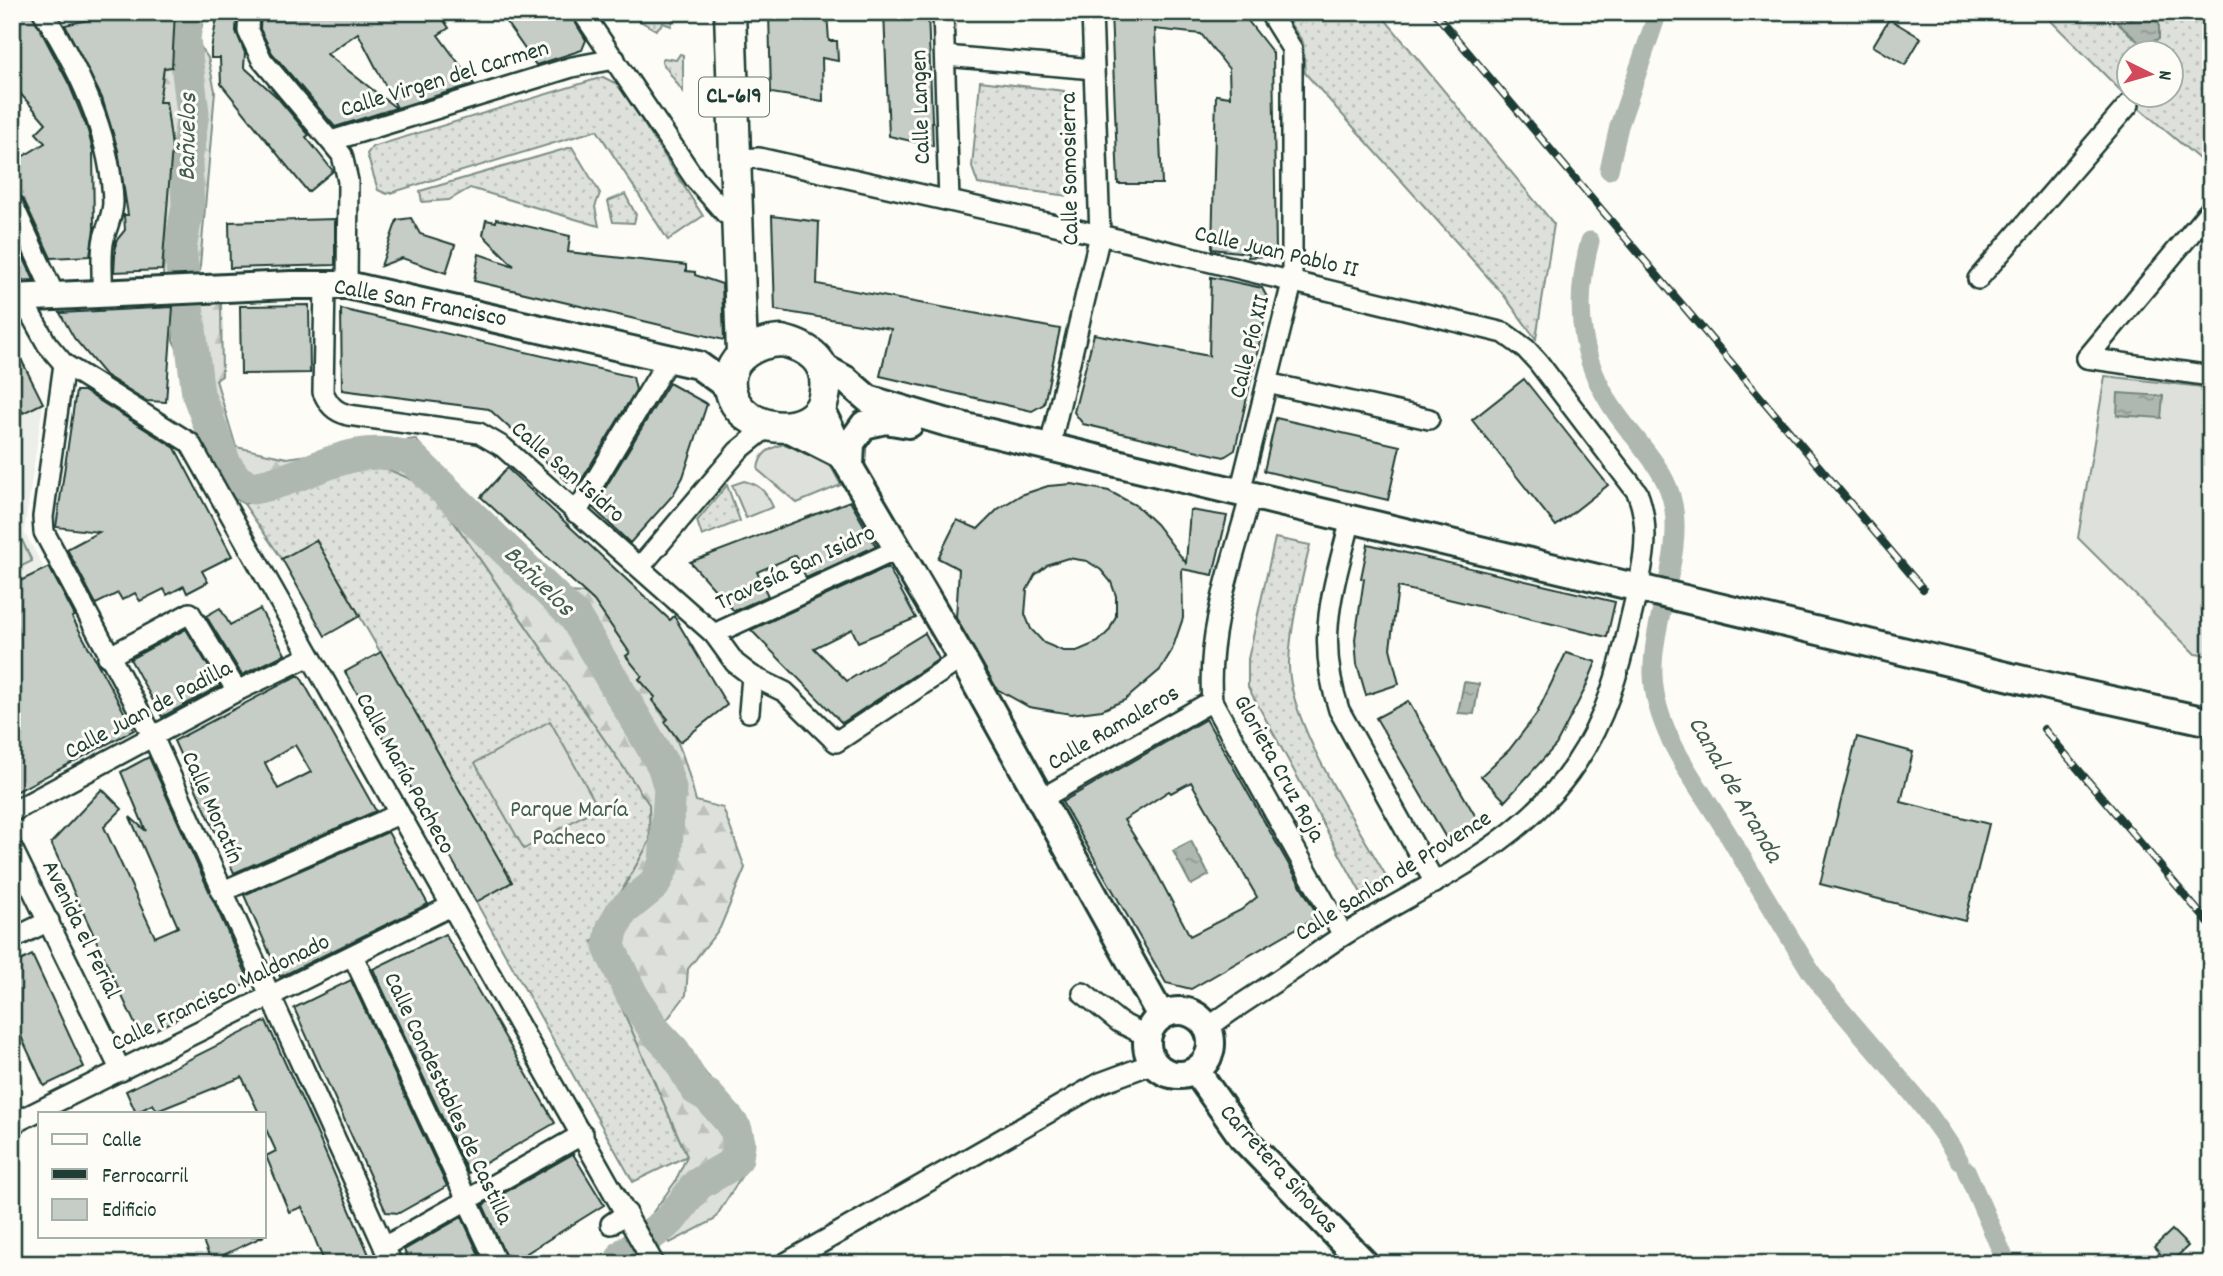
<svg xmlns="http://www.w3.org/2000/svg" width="2223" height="1276" font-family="Dekko,sans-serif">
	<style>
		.built { fill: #eceee9 }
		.grass { fill: url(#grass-dots); stroke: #7e8e88; stroke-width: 2; fill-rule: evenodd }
		.forest { fill: url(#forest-firs); stroke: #7e8e88; stroke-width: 2 }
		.garden { fill: #dde0db; stroke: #7e8e88; stroke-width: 2 }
		.water { fill: url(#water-ripples); stroke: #75877f; stroke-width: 2 }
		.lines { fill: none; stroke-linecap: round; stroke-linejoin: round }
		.canal { stroke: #aeb8b1; stroke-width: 19 }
		.river { stroke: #aeb8b1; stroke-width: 33 }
		.building { fill: #c6cdc7; stroke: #1f3d34; stroke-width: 2; fill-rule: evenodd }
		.street-casing { stroke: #1f3d34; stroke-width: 24 }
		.secondary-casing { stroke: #1f3d34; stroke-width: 32 }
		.primary-casing { stroke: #1f3d34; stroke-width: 35 }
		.street { stroke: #fdfcf7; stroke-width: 19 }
		.secondary { stroke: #fdfcf7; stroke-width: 26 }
		.primary { stroke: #fdfcf7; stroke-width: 30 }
		.rail-casing { stroke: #1f3d34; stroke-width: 8 }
		.rail { stroke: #fdfcf7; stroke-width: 5; stroke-dasharray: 16; stroke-linecap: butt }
		.labels { text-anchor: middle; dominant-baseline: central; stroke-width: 6; stroke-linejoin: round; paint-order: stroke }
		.shield { fill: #fdfcf7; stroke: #62766e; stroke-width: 2 }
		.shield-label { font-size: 23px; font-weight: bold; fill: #1f3d34 }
		.street-label { font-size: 24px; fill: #1f3d34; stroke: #fdfcf7 }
		.park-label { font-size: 24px; fill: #455e55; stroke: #fdfcf7 }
		.water-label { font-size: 26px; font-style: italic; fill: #435c53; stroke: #fdfcf7 }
	</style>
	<defs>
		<pattern id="grass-dots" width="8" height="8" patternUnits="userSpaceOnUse" patternTransform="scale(1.75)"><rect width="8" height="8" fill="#dde0db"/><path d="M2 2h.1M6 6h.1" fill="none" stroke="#bdc1bd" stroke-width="1.8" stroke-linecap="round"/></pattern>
		<pattern id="forest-firs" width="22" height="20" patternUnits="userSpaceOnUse" patternTransform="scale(1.75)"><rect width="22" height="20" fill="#dde0db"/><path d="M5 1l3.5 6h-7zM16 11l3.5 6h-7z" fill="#bdc1bd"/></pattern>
		<pattern id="water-ripples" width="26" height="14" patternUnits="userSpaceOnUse" patternTransform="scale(1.75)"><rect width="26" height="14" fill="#aeb8b1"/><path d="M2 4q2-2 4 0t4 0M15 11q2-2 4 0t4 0" fill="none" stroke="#8d9791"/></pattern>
	</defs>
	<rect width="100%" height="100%" fill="#fdfcf7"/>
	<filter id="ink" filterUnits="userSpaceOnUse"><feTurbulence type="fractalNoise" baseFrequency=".0143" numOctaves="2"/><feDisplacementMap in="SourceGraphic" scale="14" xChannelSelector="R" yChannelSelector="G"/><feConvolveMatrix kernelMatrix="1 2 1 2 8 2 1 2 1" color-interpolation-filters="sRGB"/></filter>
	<g filter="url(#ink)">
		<polygon class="built" points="12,341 43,403 24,532 64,603 12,628"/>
		<g class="grass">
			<polygon points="658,12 676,12 671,26 663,23 656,30 640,21 641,17"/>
			<polygon points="1282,12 1379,12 1554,224 1536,339 1502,293 1305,73 1303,42"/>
			<path d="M2042 12H2211V169L2132 102ZM2128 52H2170V94H2128Z"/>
			<polygon points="680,54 683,55 683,92 662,62 663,58 676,60"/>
			<polygon points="603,77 619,85 703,216 668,240 597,130 387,194 378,190 367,154 372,147"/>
			<polygon points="980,81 1064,91 1075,177 1074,190 1068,196 978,184 972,167"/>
			<polygon points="572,147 600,193 595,207 599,226 470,188 449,200 422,202 420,191"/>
			<polygon points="625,194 636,215 634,223 613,222 608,201"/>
			<polygon points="366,460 430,487 649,804 650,841 593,942 687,1156 633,1182 476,902 512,882 316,540 282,559 244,504"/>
			<polygon points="727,485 740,521 702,536 697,521"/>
			<path d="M1275 538 1310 545C1301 584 1291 622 1289 662 1287 722 1356 822 1386 876L1361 893 1248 687V659Z"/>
		</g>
		<path class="forest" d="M175 12H205L198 43 208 58 215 91 198 289 221 303 222 376 216 380 236 447 287 458 415 439 470 499 567 592 585 593 594 600 630 653 626 656 642 676 640 679 655 697 652 701C678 731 686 763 696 801L723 808 745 868 720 928 688 969 686 995 666 1021 751 1133V1161L714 1220 670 1243 653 1212 675 1182 687 1156 593 942 650 841 649 804 430 487 366 460 244 504 215 487 192 421 188 372 173 340 175 313 162 291 171 141 166 102 151 103 164 68 172 66Z"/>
		<g class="garden">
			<polygon points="2105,376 2211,388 2211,656 2195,654 2078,538"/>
			<path d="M784 444 828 461 841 485 797 503 758 470C759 453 770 448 784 444Z"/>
			<path d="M744 481C761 485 766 492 773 507L746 518 732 485Z"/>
			<polygon points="17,530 32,561 12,571 12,532"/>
			<polygon points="550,721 598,807 524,849 475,763"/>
		</g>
		<g class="water">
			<polygon points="2105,12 2147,12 2159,23 2159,39 2142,45"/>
			<polygon points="2118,393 2163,396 2161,418 2117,415"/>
			<polygon points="1464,682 1479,684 1474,714 1458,713"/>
			<polygon points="1191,841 1209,875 1191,885 1173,851"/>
		</g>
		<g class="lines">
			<g class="canal">
				<polyline points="1609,170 1619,126 1658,12"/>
				<path d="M1590 241C1572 310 1580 368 1625 425 1642 447 1663 469 1671 496 1687 550 1651 619 1653 675 1655 733 1697 783 1726 831 1754 878 1782 925 1811 972 1858 1036 1919 1091 1959 1160"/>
				<polyline points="1966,1170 2007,1264"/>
			</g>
			<path class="river" d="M187 12 184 39 193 113 186 162 188 206 180 249 198 394 225 464 237 481 253 488C313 478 345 440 412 458L575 617 663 765 670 788 665 862 654 885 622 911 612 930 609 947 632 995 656 1032 674 1051 696 1089 708 1096 729 1120 736 1130 739 1143 737 1158 729 1166 698 1184 670 1220 624 1255 619 1264"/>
		</g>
		<g class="building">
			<polygon points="12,12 31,12 69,84 88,131 93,151 94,229 90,256 51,258 23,198 12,191 12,163 45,143 36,133 46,123 18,91 12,96"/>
			<polygon points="100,12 175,12 172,67 164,68 159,102 166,102 172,147 162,270 114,272 116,241 125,230 124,215 128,215 118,150 102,98 65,25 101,17"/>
			<polygon points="218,12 237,12 236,31 245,53 244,67 277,97 309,135 306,137 333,171 308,192 221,84 220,58 211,58 211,49"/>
			<polygon points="261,12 438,12 449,28 438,35 474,84 397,108 358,33 327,54 396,108 335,127 272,53 260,29"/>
			<polygon points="499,12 569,12 586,40 582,50 536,65"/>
			<polygon points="769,12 827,12 829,41 837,41 838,61 822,58 823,101 771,93"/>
			<polygon points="884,12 928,12 933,146 889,136"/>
			<polygon points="1111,12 1241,12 1273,53 1276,252 1269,256 1248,257 1248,253 1212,249 1216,95 1230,97 1229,69 1201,34 1155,29 1162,184 1118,184"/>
			<polygon points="1889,19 1921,38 1905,65 1873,46"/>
			<polygon points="772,216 819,222 817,284 1060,329 1044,404 1032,411 880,376 891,329 775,310"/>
			<polygon points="411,218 420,234 455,245 446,273 402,258 381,266 397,220"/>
			<polygon points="335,219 335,265 230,268 229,222"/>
			<polygon points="496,219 570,236 568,252 686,265 686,271 695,272 695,275 722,284 724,340 474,281 479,254 514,266 483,235 486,220 496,222"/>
			<polygon points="12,233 34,280 12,281"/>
			<polygon points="1211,277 1262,288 1269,301 1235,450 1224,457 1083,424 1074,412 1094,334 1209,356"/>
			<polygon points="309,305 310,373 241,374 240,306"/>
			<polygon points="173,307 166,402 147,401 105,375 74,338 60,313"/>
			<polygon points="341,309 633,377 636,390 581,481 568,482 489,409 342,390"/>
			<polygon points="12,341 43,403 23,413 12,392"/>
			<polygon points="1524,379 1608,485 1556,526 1472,420"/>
			<polygon points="669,383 707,404 683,477 673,495 630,543 593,508"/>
			<polygon points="76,391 84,391 175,448 232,556 202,571 208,582 187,593 184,586 167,595 164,589 140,601 135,593 122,600 118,593 96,604 67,549 99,532 56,527"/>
			<polygon points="1276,418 1400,446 1388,500 1264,471"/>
			<polygon points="507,468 670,620 674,616 727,705 680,742 665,722 668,719 652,700 655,697 639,679 642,676 626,656 630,653 594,601 481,497"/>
			<path d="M1072 484 1109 491 1137 506 1156 524 1186 563 1190 510 1227 516 1213 575 1182 569 1183 618 1172 650 1160 670 1125 700 1102 710 1071 714 1029 707 997 689 956 618 959 569 938 558 957 520 978 529 998 509 1021 495 1048 486ZM1068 558 1087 561 1101 570 1111 582 1116 596V616L1109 631 1098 642 1077 651H1063L1044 643 1031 629 1025 614 1027 590 1035 575 1049 564Z"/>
			<polygon points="850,501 876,546 806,578 796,555 757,572 768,596 734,611 690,562"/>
			<polygon points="316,540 360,616 325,636 282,559"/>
			<polygon points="1368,544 1615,602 1607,637 1398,587 1390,648 1399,684 1366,695 1357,664 1355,639 1364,579 1361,578"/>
			<polygon points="49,567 75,616 72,617 134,730 16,792 12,784 12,592 20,588 18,582"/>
			<polygon points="888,567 916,618 858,642 852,629 814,648 847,681 925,633 939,659 842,723 751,630"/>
			<polygon points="220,608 230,625 260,609 285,654 242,675 206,616"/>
			<polygon points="186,629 220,686 162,717 130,659"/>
			<polygon points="381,652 512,882 476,902 345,672"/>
			<polygon points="1566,653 1596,662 1585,689 1556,745 1505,801 1481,776 1509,750 1536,715"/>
			<path d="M297 676H300L376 811 234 873 174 741ZM295 745 311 772 278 789 265 763Z"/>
			<polygon points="1408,701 1480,824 1449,843 1376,718"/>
			<path d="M1206 719 1318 916 1191 989 1166 983 1062 802ZM1191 782 1257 897 1241 910 1190 936 1153 866 1124 820 1169 791 1171 793Z"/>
			<polygon points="1857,737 1913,752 1901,802 1989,824 1965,921 1820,884"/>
			<polygon points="149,757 250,982 141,1037 51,843 102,789 122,809 104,827 155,937 178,927 130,817 146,831 121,772"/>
			<polygon points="388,832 428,904 280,977 244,895"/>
			<polygon points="445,934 555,1123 468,1173 373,969"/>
			<polygon points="32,955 84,1067 44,1086 12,1017 12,965"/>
			<polygon points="351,980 447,1186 399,1213 386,1212 294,1008"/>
			<polygon points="266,1021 316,1131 373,1264 325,1264 302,1207 289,1212 266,1156 276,1151 264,1125 264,1113 259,1113 242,1077 157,1111 153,1104 136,1113 126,1091"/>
			<polygon points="573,1154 604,1205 509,1264 483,1205"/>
			<polygon points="462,1217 483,1264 410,1264 404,1250"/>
			<polygon points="2172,1230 2188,1246 2169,1264 2154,1247"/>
			<polygon points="201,1236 264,1236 211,1261"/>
		</g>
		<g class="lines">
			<g class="street-casing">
				<g id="street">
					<path d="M43 12C78 67 111 136 113 202 113 215 107 226 104 238 100 255 103 275 102 292"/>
					<polyline points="249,12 248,31 262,60 342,155 348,181 347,285"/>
					<polyline points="582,12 695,179 726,214 738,215"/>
					<polyline points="943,12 949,201"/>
					<polyline points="945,56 1094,69"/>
					<polyline points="331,141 572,67 615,59"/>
					<path d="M736 159 759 158 1100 235 1504 333 1526 349 1538 362 1637 492C1654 534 1640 578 1630 621 1619 672 1605 720 1576 763 1521 847 1425 884 1344 935 1324 947 1306 962 1287 974 1261 992 1233 1008 1208 1028"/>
					<polyline points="12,203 54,294"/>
					<polyline points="1978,279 2129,104"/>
					<path d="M325 285 323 392C329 405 334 411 348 415L479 433 503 447 714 634 735 663 752 676 749 712"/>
					<polyline points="21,297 47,344 64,364 190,443 654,1264"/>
					<polyline points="2087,358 2211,209"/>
					<polyline points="2087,358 2211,376"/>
					<polyline points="64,364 43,517 44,532 153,737 392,1264"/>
					<polyline points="1267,383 1429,419"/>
					<polyline points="1050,446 1100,235 1092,12"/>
					<polyline points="1240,492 1292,283 1292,49 1269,12"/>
					<path d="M1251 494C1233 561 1206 631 1212 701L1343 935"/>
					<polyline points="576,513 669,358"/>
					<path d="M1351 519C1333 590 1315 637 1339 710L1435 883"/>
					<polyline points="640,567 738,451 770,425"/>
					<polyline points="714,634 898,549"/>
					<polyline points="108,657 190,613 237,691"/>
					<polyline points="752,676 785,692 836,742 962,658"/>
					<polyline points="1041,799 1212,701"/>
					<polyline points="12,812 237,691 310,656"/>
					<polyline points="12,848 121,1071"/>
					<polyline points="221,892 399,814"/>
					<polyline points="12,939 49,921"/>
					<polyline points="353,956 497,1264"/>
					<polyline points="1083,993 1119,1022 1147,1036"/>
					<polyline points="12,1124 451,906"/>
					<polyline points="611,1224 627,1213"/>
					<polyline points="384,1247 583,1134"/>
					<polyline points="784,1264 1100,1083 1154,1063"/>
				</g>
			</g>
			<g class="secondary-casing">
				<g id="secondary">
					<polyline points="12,298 291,285 347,285 698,365 730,388"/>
					<polyline points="824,368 846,380 868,399 945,422 2061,689 2211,722"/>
					<polyline points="820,408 843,456 962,658 1161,1016"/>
					<polyline points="784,426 843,456"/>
					<polyline points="850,467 851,443 864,425 885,420 909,424"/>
					<circle cx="1179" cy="1043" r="32"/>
					<polyline points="1196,1071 1243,1138 1365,1264"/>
				</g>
			</g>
			<g class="primary-casing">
				<g id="primary">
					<polyline points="730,12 742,353"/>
					<path d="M782 341C808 347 829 361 825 391 824 399 822 408 815 414 792 437 745 427 733 398 719 363 751 342 782 341Z"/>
				</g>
			</g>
			<use href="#street" class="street"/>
			<use href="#secondary" class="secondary"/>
			<use href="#primary" class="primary"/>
			<g class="rail-casing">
				<g id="rail">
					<polyline points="1434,12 1923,589"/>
					<polyline points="2044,729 2211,926"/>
				</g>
			</g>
			<use href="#rail" class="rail"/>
		</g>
	</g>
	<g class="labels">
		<rect class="shield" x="699" y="77.5" width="70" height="39" rx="5"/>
		<g class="shield-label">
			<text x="734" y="97">CL-619</text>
		</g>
		<g class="street-label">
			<text transform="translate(445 80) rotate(-17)">Calle Virgen del Carmen</text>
			<text transform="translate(922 107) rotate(-92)">Calle Langen</text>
			<text transform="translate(1071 169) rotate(-91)">Calle Somosierra</text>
			<text transform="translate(1276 253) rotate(13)">Calle Juan Pablo II</text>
			<text transform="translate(420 304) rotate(11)">Calle San Francisco</text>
			<text transform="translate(1251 347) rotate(-76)">Calle Pío XII</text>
			<text transform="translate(567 473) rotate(41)">Calle San Isidro</text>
			<text transform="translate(796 569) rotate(-25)">Travesía San Isidro</text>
			<text transform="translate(149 711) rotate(-28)">Calle Juan de Padilla</text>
			<text transform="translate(1114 729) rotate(-30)">Calle Ramaleros</text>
			<text transform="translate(1278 769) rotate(61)">Glorieta Cruz Roja</text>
			<text transform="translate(404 774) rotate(61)">Calle María Pacheco</text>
			<text transform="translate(211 808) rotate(66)">Calle Moratín</text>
			<text transform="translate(1394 877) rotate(-32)">Calle Sanlon de Provence</text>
			<text transform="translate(80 930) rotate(64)">Avenida el Ferial</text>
			<text transform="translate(221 994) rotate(-26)">Calle Francisco Maldonado</text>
			<text transform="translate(447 1099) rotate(65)">Calle Condestables de Castilla</text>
			<text transform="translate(1278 1170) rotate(48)">Carretera Sinovas</text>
		</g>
		<g class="park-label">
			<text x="569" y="811">Parque María<tspan x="569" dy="28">Pacheco</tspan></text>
		</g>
		<g class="water-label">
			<text transform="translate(189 137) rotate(-89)">Bañuelos</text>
			<text transform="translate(538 582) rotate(45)">Bañuelos</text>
			<text transform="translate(1734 790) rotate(60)">Canal de Aranda</text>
		</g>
	</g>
	<rect width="2223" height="1276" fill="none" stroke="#fdfcf7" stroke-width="42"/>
	<rect x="21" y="21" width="2181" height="1234" fill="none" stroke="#1f3d34" stroke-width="2.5" filter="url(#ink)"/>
	<rect x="38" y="1112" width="228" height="126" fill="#fdfcf7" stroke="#a4b0a9" stroke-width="2"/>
	<rect x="52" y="1134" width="35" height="10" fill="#fdfcf7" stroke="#a4b0a9" stroke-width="2"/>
	<text x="102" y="1146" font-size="21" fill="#1f3d34">Calle</text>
	<rect x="52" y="1169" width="35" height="10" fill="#1f3d34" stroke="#a4b0a9" stroke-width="2"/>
	<text x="102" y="1182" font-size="21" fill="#1f3d34">Ferrocarril</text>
	<rect x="52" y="1199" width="35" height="21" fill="#c6cdc7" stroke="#a4b0a9" stroke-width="2"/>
	<text x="102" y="1216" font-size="21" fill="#1f3d34">Edificio</text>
	<g transform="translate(2150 74) rotate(95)"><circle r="33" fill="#fdfcf7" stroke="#a4b0a9" stroke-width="2"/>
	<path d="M0-5L12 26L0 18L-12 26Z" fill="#d1495b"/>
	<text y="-10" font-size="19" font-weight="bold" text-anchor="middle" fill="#1f3d34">N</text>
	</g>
</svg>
